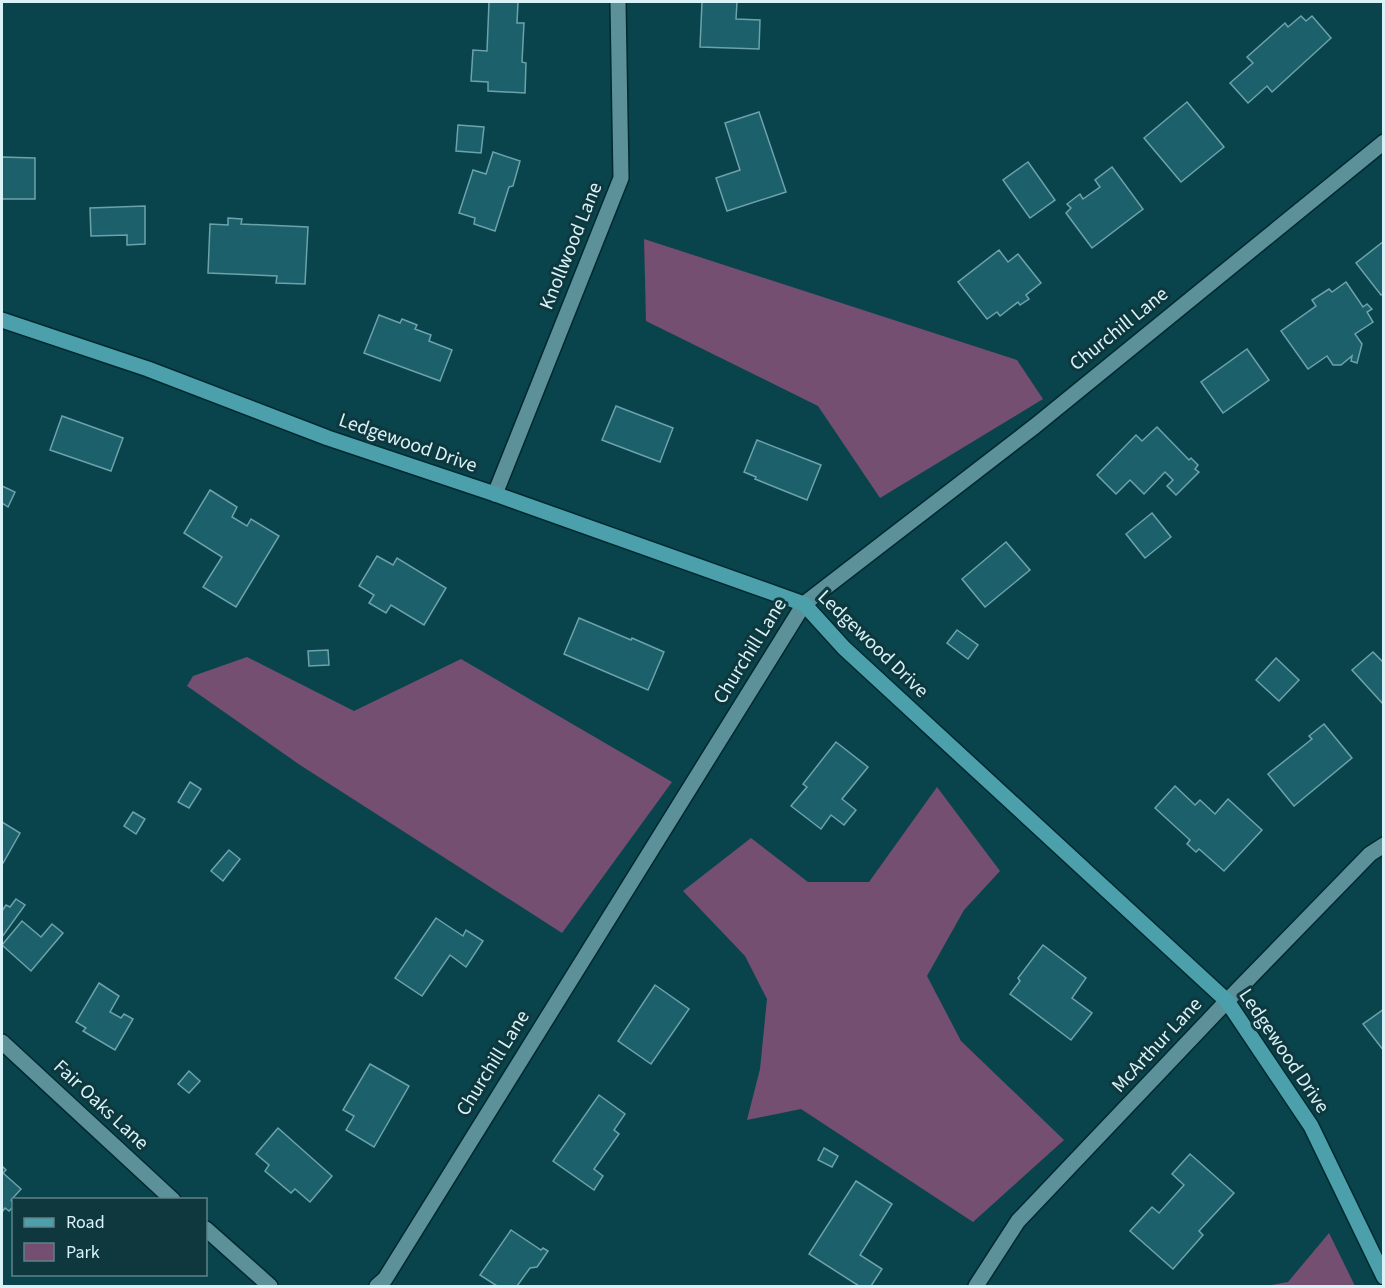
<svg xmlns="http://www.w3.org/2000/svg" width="1385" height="1288" font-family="'Source Sans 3',sans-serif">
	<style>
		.green { fill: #744f71 }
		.building { fill: #1b606a; stroke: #6da2ab; stroke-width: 1.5 }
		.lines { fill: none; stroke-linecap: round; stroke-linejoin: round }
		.street-casing { stroke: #00292f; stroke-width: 18 }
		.secondary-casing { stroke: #00292f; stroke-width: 18 }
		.street { stroke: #5c9199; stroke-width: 15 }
		.secondary { stroke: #4ca0ac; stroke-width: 15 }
		.labels { text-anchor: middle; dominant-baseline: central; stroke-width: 6; stroke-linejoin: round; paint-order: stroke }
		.street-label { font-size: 20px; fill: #d8f2f7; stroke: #0e383e }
	</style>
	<rect width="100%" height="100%" fill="#09444c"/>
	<g class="green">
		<polygon points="644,239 1017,360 1043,399 880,498 818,406 646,321"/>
		<polygon points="247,657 354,711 461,659 672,782 562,933 300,765 187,686 193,676"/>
		<polygon points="937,787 1000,871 964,910 927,976 961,1041 1064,1140 973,1222 801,1109 747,1120 760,1069 767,999 745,956 683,891 751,838 808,882 869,882"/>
		<polygon points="1329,1233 1355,1286 1265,1286 1288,1282"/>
	</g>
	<g class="building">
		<polygon points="489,2 518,2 517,23 524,23 522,62 526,63 525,93 488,91 488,82 471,81 473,50 487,51"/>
		<polygon points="702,2 737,2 736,19 760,20 759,49 700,47"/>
		<polygon points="1301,16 1306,21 1312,16 1331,38 1272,92 1267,86 1248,103 1230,83 1253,63 1247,57 1285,23 1288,27"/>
		<polygon points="1187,102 1224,147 1181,182 1144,138"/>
		<polygon points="759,112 786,192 727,211 716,178 740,170 725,123"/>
		<polygon points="458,125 484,127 481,153 456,151"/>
		<polygon points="493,152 520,161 513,186 509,187 495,231 474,224 475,218 459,213 473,170 486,174"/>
		<polygon points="2,157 35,158 35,199 2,199"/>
		<polygon points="1028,162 1055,200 1030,218 1003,180"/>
		<polygon points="1112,167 1143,209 1092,248 1066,213 1071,208 1067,204 1080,194 1083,199 1100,187 1095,180"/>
		<polygon points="145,206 145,244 127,245 127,235 91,236 90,208"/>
		<polygon points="228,218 242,219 241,224 308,227 305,284 276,283 277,276 208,273 210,224 228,225"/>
		<polygon points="1384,241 1384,293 1381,295 1356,263"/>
		<polygon points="999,250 1008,262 1018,254 1041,283 1026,295 1029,299 1020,305 1018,302 1000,316 997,312 987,319 958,282"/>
		<polygon points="1346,282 1363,307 1367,304 1372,309 1367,312 1373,322 1355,334 1362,344 1357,363 1351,361 1352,356 1341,365 1333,365 1327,356 1308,369 1281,331 1316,306 1312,300 1329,289 1332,292"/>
		<polygon points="379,315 400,323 402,319 417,325 415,329 431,335 429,341 452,350 440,381 364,353"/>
		<polygon points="1247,349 1269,380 1223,413 1201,382"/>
		<polygon points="616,406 673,428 660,462 602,440"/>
		<polygon points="62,416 123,438 111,471 50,450"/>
		<polygon points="1157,427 1189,460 1191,458 1198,465 1195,469 1199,472 1176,495 1167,486 1173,480 1165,472 1144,494 1130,480 1116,494 1097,475 1136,435 1142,441"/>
		<polygon points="757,440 821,465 807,500 755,479 756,477 744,472"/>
		<polygon points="2,486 15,492 8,507 2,503"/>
		<polygon points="210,490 237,507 232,517 247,526 251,519 279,536 236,607 203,587 222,557 184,533"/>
		<polygon points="1152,513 1171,537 1145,558 1126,534"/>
		<polygon points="1006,542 1030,570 985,607 962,579"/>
		<polygon points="377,556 393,565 397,558 446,588 424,625 391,605 386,613 369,603 374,595 359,586"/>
		<polygon points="579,618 631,640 632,638 664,652 648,690 564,654"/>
		<polygon points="957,630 978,645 968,659 947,643"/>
		<polygon points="328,650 329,665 309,666 308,651"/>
		<polygon points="1373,652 1384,663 1384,705 1352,670"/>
		<polygon points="1276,658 1299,680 1279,701 1256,680"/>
		<polygon points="1324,724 1352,758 1294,806 1268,774 1312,739 1309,736"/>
		<polygon points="836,742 868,767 842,799 856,810 844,825 831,815 821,829 791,806 807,787 803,784"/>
		<polygon points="190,782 201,789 189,808 178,802"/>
		<polygon points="1175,786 1195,805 1200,800 1215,814 1228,799 1262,830 1224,871 1199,849 1196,852 1187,844 1190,840 1155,808"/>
		<polygon points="133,812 145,819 136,834 124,826"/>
		<polygon points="2,822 20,833 2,865"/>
		<polygon points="229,850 240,859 223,881 211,871"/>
		<polygon points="16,899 25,905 2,937 2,911 6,905 10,907"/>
		<polygon points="436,918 463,936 466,930 483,941 466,967 450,955 422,996 395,978"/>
		<polygon points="22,921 41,937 52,924 63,933 31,971 2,945"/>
		<polygon points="1043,945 1086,978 1072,998 1092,1013 1071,1040 1010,994 1020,981 1018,978"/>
		<polygon points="99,983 119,996 110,1012 121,1018 124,1014 133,1019 115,1050 83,1031 86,1028 76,1022"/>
		<polygon points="655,985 689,1009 651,1064 618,1041"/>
		<polygon points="1384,1009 1384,1051 1363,1024"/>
		<polygon points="370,1064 409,1086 374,1147 346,1130 354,1116 343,1110"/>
		<polygon points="189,1071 200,1081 189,1093 178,1084"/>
		<polygon points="599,1095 625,1114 614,1130 619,1134 594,1169 603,1176 594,1190 553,1161"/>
		<polygon points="278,1128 332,1176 310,1202 295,1189 291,1193 265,1171 269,1165 256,1154"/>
		<polygon points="824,1148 838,1156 832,1167 818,1160"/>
		<polygon points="1190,1154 1234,1193 1199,1231 1203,1235 1173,1269 1130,1231 1152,1207 1159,1213 1184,1185 1172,1174"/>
		<polygon points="2,1166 6,1170 3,1173 21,1189 11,1200 14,1206 9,1211 5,1208 2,1212"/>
		<polygon points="856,1181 892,1204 860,1255 882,1269 871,1286 859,1286 809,1254"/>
		<polygon points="511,1230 541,1250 543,1248 548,1251 537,1267 530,1268 517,1286 497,1286 480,1275"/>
	</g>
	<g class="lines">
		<g class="street-casing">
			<g id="street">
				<polyline points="495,494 621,178 618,2"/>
				<polyline points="2,1042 173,1200"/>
				<polyline points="206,1229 270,1286"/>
				<polyline points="377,1286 385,1279 804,604 1035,426 1384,142"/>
				<polyline points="976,1286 1018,1221 1227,1001 1370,854 1384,845"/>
			</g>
		</g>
		<g class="secondary-casing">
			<polyline id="secondary" points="2,320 148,369 328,438 495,494 804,604 844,648 1227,1001 1311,1126 1384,1277"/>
		</g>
		<use href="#street" class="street"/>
		<use href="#secondary" class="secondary"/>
	</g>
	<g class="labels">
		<g class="street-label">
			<text transform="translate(571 246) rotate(-68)">Knollwood Lane</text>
			<text transform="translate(1119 329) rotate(-39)">Churchill Lane</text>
			<text transform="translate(408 443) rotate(19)">Ledgewood Drive</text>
			<text transform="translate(873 644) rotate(44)">Ledgewood Drive</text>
			<text transform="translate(750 651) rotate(-58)">Churchill Lane</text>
			<text transform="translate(1157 1045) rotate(-47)">McArthur Lane</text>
			<text transform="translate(1284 1051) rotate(56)">Ledgewood Drive</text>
			<text transform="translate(493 1063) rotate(-58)">Churchill Lane</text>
			<text transform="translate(101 1105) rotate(43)">Fair Oaks Lane</text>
		</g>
	</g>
	<rect width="1385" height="1288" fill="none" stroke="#d8f2f7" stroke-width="6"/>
	<rect x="12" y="1198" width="195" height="78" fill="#0e383e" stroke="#5f8288" stroke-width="1.5"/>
	<rect x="24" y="1218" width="30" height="9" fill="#4ca0ac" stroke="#5f8288" stroke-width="1.5"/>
	<text x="66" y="1228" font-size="18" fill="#d8f2f7">Road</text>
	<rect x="24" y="1243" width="30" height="18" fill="#744f71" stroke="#5f8288" stroke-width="1.5"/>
	<text x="66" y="1258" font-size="18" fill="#d8f2f7">Park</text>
</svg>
